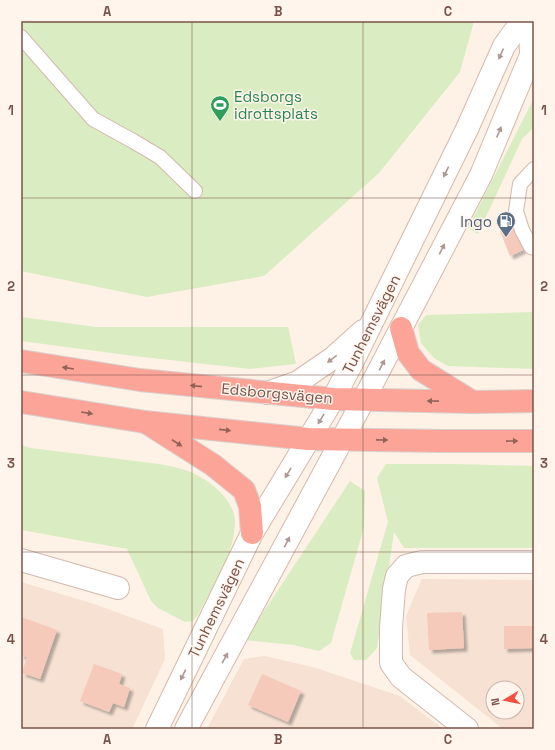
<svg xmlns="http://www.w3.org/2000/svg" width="555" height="750" font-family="'Space Grotesk',sans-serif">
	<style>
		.residential { fill: #f6e1d3; fill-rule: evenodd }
		.green { fill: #daedc2 }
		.building { fill: #f5cabb; filter: url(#shadow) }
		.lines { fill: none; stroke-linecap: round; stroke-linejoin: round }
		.lane-casing { stroke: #d3b9ad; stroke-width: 16 }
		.street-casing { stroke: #d3b9ad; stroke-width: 24 }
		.secondary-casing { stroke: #d6b8aa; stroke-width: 24 }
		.highway-casing { stroke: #d9cfcc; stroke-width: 24 }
		.lane { stroke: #fff; stroke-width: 14 }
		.street { stroke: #fff; stroke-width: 22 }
		.secondary { stroke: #fff; stroke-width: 22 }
		.highway { stroke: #fca498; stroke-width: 22 }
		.oneway { fill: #af9891 }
		.oneway2 { fill: #936358 }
		.grid { fill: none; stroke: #795348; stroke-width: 1; stroke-opacity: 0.55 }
		.labels { text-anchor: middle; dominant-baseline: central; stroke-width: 3; stroke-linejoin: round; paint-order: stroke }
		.leisure-label { font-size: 15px; fill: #27864d; stroke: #fff5ed; text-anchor: start }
		.service-label { font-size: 15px; fill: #4e5e75; stroke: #fff5ed; text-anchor: end }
		.street-label { font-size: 15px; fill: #795348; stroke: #fff5ed }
		.neatline { fill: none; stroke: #795348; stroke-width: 1.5 }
		.grid-label { font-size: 13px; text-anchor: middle; font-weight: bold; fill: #795348 }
	</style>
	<defs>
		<filter id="shadow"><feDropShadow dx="3.5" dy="3.5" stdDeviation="1" flood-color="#0004"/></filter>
	</defs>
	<rect width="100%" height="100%" fill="#fef1e5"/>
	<g class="residential">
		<path d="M422 579 534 580V729H503L410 655 406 616ZM493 688H517V712H493Z"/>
		<polygon points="21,582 94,604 163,629 165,659 132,729 21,729"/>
		<polygon points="265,656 316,668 400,696 443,729 207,729 244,659"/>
	</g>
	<g class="green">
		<polygon points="21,21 474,21 460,72 379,173 264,276 147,297 21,271"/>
		<polygon points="534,98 534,127 522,139 478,234 468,228"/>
		<polygon points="534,312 534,369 448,366 434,358 421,343 418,325 426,315"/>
		<polygon points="21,317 96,327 288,327 296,364 250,369 134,356 21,341"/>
		<path d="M21 445 31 448C63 452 96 456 128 460 148 463 169 464 188 471 207 478 235 499 235 522 234 556 213 585 198 615L193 621 185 622 158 608 151 601 127 549 21 530Z"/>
		<polygon points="386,464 454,464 534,466 534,548 404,548 394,532 377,648 366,660 354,660 350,653 388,522 377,478"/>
		<polygon points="350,481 365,491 364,527 331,643 319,651 293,645 245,640"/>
	</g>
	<g class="building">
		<polygon points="512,226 523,250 510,256 500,231"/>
		<polygon points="462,612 464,648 429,650 427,613"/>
		<polygon points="21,617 57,630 40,679 22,673 27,657 21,655"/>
		<polygon points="504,626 533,626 533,648 504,649"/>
		<polygon points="94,664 122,674 119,684 130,688 124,707 113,703 109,712 80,701"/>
		<polygon points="262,674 301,691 288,722 248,705"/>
	</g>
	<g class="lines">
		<g class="lane-casing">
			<g id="lane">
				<polyline points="21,37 93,119 133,141 160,157 195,191"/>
				<polyline points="534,169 520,184 516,211 522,230 531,247 534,248"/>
			</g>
		</g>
		<g class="street-casing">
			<g id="street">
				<polyline points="21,560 118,588"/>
				<polyline points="467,729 401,677 391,663 391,628 394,589 397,576 406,566 422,562 534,562"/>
			</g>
		</g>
		<g class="secondary-casing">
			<g id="secondary">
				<polyline points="267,393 298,382 333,358 363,331"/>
				<polyline points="157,729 252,533 333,399 352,363 467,129 504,46 522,21"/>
				<polyline points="186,729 364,399 481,175 531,55 530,21"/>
			</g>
		</g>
		<g class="highway-casing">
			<g id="highway">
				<polyline points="401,328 408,353 421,370 471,401"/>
				<polyline points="21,361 140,380 333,399 472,402 534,401"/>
				<polyline points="21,402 145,422 308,439 442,441 534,441"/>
				<polyline points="147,423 213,465 244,490 250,506 252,533"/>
			</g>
		</g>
		<use href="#lane" class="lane"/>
		<use href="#street" class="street"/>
		<use href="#secondary" class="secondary"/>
		<use href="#highway" class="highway"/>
	</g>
	<defs><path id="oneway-solid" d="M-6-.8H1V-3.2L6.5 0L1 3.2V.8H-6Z"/></defs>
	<g class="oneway">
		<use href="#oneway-solid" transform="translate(501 54) rotate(114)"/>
		<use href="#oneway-solid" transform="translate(499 132) rotate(-67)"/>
		<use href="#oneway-solid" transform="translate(446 172) rotate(116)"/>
		<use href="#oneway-solid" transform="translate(442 249) rotate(-63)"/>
		<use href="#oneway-solid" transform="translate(332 359) rotate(142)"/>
		<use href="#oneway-solid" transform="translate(382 365) rotate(-62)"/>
		<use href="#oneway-solid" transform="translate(321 419) rotate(121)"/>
		<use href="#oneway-solid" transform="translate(288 473) rotate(121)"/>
		<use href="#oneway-solid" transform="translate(287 542) rotate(-62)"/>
		<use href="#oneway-solid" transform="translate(225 658) rotate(-61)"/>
		<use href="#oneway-solid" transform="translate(183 675) rotate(116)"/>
	</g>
	<g class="oneway2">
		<use href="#oneway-solid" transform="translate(68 368) rotate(-171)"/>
		<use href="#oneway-solid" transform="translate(196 386) rotate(-174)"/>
		<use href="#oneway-solid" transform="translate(433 401) rotate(-179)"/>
		<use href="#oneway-solid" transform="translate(87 413) rotate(9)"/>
		<use href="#oneway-solid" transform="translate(225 430) rotate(6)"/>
		<use href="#oneway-solid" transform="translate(382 440) rotate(1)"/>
		<use href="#oneway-solid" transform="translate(512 441) rotate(-1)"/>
		<use href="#oneway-solid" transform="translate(177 443) rotate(33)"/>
	</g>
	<path class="grid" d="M192 21V729M363 21V729M21 198H534M21 375H534M21 552H534"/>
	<defs>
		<g id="stadium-pin" transform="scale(1)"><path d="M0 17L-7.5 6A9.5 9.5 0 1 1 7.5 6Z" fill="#2e9e5b" stroke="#fff5ed"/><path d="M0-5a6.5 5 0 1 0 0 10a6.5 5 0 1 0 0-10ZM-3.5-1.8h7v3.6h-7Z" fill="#fff"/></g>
		<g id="fuel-pin" transform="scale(1)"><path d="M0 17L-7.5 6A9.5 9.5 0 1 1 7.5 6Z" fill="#5c6f8a" stroke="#fff5ed"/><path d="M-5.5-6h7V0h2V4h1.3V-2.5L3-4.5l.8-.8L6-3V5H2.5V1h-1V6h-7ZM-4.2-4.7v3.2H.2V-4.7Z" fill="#fff"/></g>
	</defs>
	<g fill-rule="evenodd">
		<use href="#stadium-pin" x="220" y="105"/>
		<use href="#fuel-pin" x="506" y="221"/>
	</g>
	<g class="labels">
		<g class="leisure-label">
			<text x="234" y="96">Edsborgs<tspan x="234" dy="17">idrottsplats</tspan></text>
		</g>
		<g class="service-label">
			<text x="492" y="221">Ingo</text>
		</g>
		<g class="street-label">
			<text transform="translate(371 324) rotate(-63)">Tunhemsvägen</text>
			<text transform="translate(277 393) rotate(5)">Edsborgsvägen</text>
			<text transform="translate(216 608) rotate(-64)">Tunhemsvägen</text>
		</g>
	</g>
	<rect width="555" height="750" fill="none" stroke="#fff5ed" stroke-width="44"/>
	<g transform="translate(505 700) rotate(260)"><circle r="19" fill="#fff5ed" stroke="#c9b4ab"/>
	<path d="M0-3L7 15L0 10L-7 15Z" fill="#f05142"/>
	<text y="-6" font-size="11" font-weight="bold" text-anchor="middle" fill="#795348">N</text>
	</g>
	<rect x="22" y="22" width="511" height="706" class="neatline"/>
	<g class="grid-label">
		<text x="107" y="16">A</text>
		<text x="278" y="16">B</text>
		<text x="448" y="16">C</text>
		<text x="11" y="115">1</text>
		<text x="544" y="115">1</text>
		<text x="11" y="291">2</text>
		<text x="544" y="291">2</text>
		<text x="11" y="468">3</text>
		<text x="544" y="468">3</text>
		<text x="11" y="644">4</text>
		<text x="544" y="644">4</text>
		<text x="107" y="744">A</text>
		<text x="278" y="744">B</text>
		<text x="448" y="744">C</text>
	</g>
</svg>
